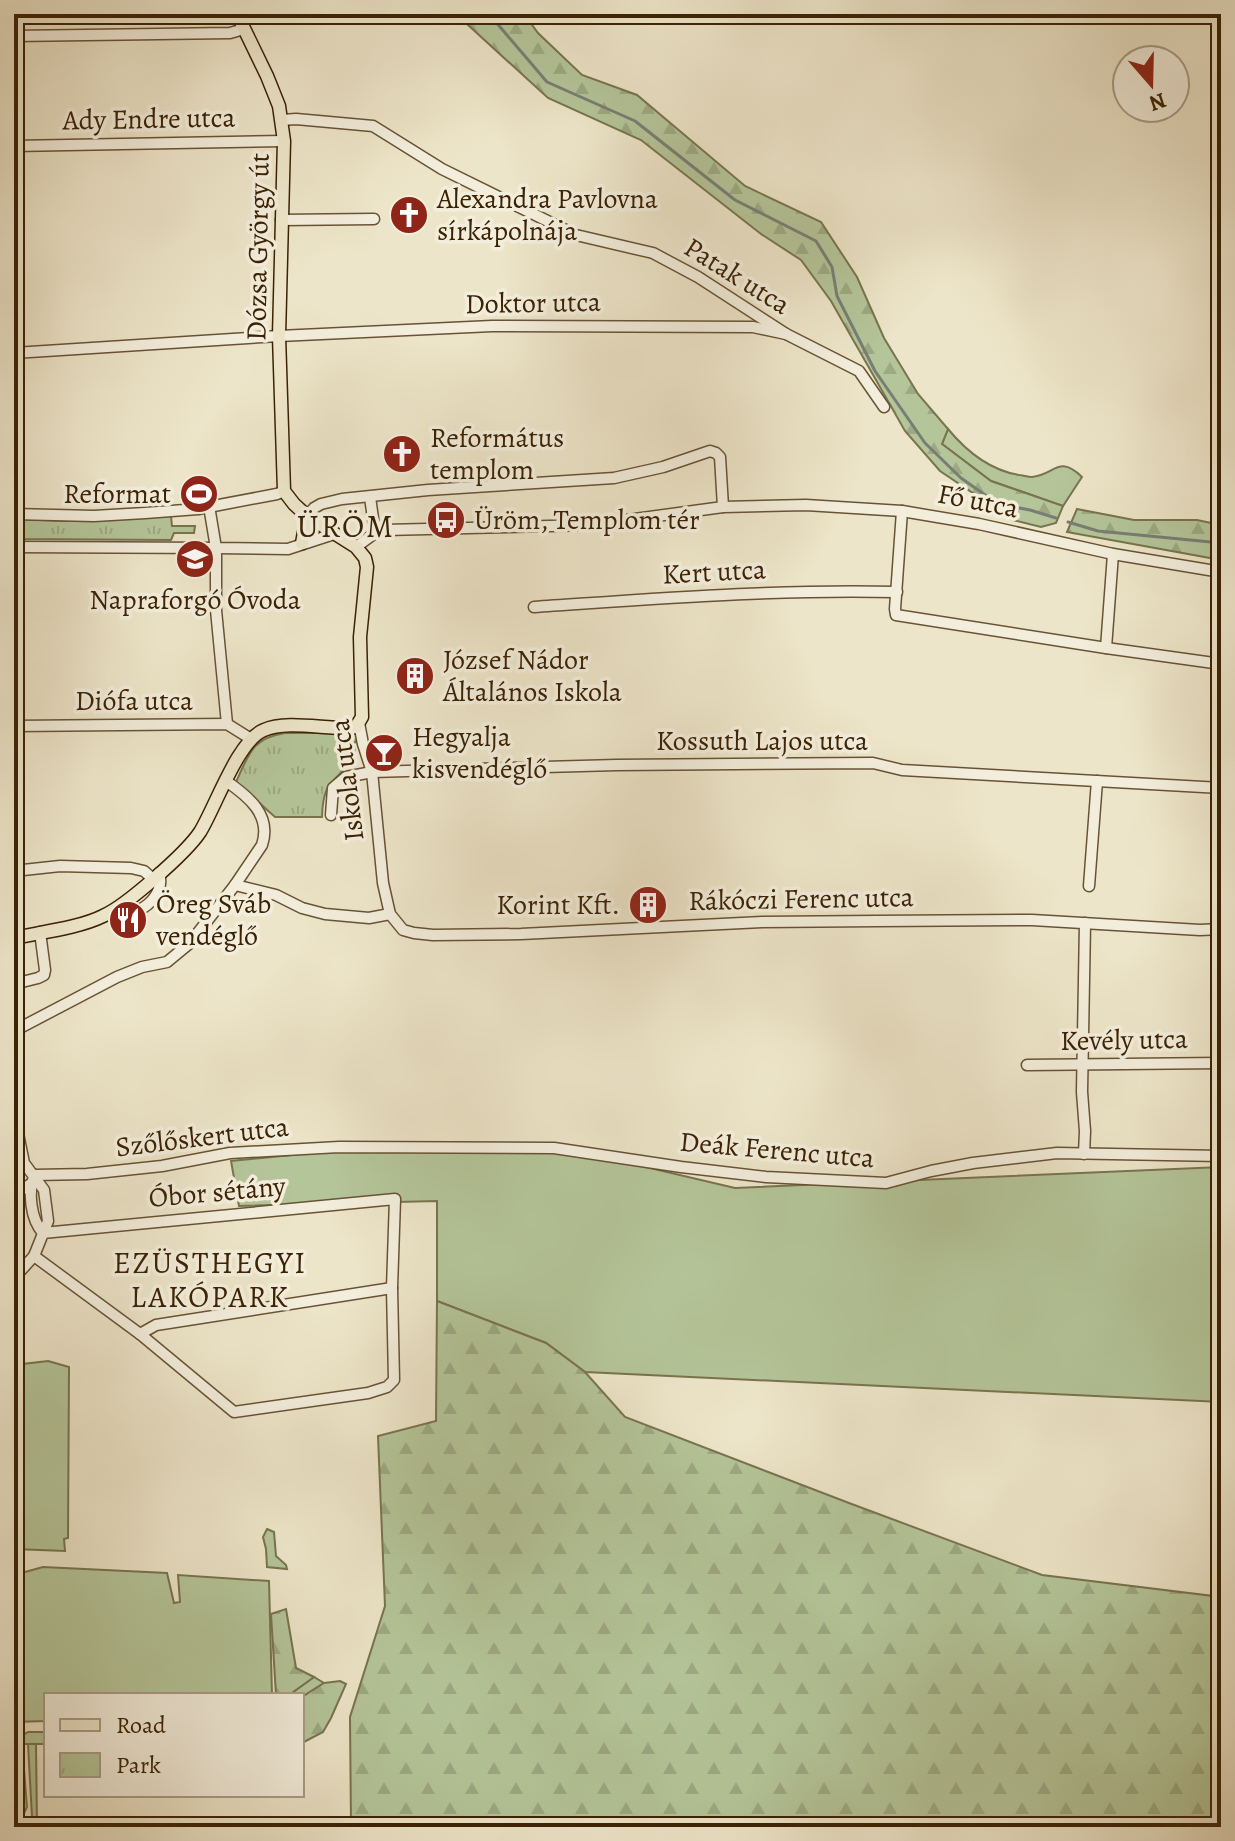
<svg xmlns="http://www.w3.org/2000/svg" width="1235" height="1841" font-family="Alegreya,serif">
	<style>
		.green { fill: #b4c599; stroke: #78744e; stroke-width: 2 }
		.forest { fill: url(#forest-firs); stroke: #78744e; stroke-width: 2 }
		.park { fill: url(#park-tufts); stroke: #78744e; stroke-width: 2 }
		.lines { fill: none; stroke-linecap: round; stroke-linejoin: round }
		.stream { stroke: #787e76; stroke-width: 3 }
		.minor-casing { stroke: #685335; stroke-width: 13 }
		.major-casing { stroke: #3b2204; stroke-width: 15 }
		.minor { stroke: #f3eedc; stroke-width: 10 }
		.major { stroke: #ede5c9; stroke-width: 12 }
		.labels { text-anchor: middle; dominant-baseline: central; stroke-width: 7; stroke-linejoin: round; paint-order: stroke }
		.street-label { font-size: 28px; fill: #3b2204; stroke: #f3eedc }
		.poi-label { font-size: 28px; fill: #3b2204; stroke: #f3eedc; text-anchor: start }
		.neighbourhood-label { font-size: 30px; letter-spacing: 2px; fill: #3b2204; stroke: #f3eedc }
		.quarter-label { font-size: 32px; letter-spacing: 2px; fill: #3b2204; stroke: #f3eedc }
	</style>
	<defs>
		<pattern id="forest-firs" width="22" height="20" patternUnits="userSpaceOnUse" patternTransform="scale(2)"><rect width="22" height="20" fill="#b4c599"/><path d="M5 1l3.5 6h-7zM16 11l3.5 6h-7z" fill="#9ca982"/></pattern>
		<pattern id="park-tufts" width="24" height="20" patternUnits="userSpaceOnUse" patternTransform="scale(2)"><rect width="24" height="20" fill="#b4c599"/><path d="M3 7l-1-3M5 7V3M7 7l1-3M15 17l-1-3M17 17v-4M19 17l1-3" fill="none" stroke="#9ca982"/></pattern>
	</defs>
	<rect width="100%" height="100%" fill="#ede5c9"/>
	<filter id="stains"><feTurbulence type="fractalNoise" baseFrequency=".0025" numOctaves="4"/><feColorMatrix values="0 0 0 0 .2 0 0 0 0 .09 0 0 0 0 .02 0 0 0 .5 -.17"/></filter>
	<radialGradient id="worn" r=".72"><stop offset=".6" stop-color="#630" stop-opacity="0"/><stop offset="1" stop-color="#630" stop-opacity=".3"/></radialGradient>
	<g class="green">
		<path d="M948 429C967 452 989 470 1019 475 1023 475 1027 477 1032 477 1055 475 1058 454 1082 477L1063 506 991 481 942 444Z"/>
		<polygon points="374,1147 586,1153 735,1188 1221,1167 1221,1402 585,1372 546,1343 437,1301 437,1201 239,1206 231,1161"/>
		<polygon points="48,1361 69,1367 68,1538 64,1539 65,1551 14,1549 14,1365"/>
		<polygon points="267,1529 274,1532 276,1556 286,1565 287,1569 267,1567 266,1549 263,1537"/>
		<polygon points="43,1567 167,1573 174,1603 180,1602 178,1575 269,1581 272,1695 46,1695 46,1721 14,1722 14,1575"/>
		<polygon points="314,1677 324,1683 302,1697 302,1695 289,1695"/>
		<polygon points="28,1744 36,1744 37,1827 30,1827 32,1817"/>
		<polygon points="14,1755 23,1757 27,1807 20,1821 14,1817"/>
	</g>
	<g class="forest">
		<polygon points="456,14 524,14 538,33 582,75 637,95 745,186 821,222 857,277 884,338 918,394 948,429 942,444 991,481 1063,506 1056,523 1041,527 1013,520 940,471 905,431 831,301 801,260 761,234 641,140 548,98"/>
		<polygon points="1077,509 1134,520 1197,520 1221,525 1221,560 1067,532"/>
		<polygon points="437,1301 546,1343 585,1372 625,1417 849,1503 1042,1575 1221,1597 1221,1827 351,1827 350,1717 385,1606 378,1436 436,1421"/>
		<polygon points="286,1609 296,1668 314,1677 289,1695 276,1695 271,1614"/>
		<polygon points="340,1681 346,1684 331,1718 323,1732 302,1743 302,1697 324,1683"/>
		<polygon points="28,1732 46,1732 46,1744 24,1744 23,1735"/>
	</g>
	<g class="park">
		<polygon points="133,516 171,516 172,526 195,526 194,533 174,533 171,540 14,539 14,519 67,521"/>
		<path d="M285 733H351L358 737 354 744 355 756C336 784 323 777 322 817H275L236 782C249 754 252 738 285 733Z"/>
	</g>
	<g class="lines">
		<g class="stream">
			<polyline points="489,14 547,82 635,121 735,200 816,241 832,267 837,296 875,371 925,443 961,478 998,504 1030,510 1056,518"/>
			<polyline points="1068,522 1098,531 1221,543"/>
		</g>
		<g class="minor-casing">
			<g id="minor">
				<polyline points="14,36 230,33 244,29"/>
				<polyline points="282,120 296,119 373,126 442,169 576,235 653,253 698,277 786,334 859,371 884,407"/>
				<polyline points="14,146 284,141"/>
				<polyline points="281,220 374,219"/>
				<polyline points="14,353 279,336 492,326 753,327 786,334"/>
				<polyline points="370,497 375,533"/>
				<polyline points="209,506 216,548 288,549 334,534"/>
				<polyline points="902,511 895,609 896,615 1106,648 1221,664"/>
				<polyline points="14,514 94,516 145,513 198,509 277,494 284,491"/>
				<polyline points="307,516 314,508 321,504 342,499 428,490 614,478 663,467 710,451 716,453 720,457 723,507"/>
				<polyline points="14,547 216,548 216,610 227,724"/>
				<polyline points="356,547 375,533 385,530 590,525 723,507 806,505 902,511 979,524 1113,554 1221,572"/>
				<path d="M534 607C654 599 775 589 897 592"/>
				<polyline points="1106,648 1113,554"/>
				<polyline points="359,723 363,744 372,772 383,883 390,914 403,930 414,933 433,935 521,934 762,922 877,921 1032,920 1200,930 1221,929"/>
				<polyline points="14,726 227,724 251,739"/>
				<polyline points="331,815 333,788 346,777 372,772 617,765 873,763 902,770 1221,788"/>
				<polyline points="14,871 60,866 131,868 144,871 153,879"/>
				<polyline points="235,885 276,895 302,908 325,914 369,918 390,914"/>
				<polyline points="1089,886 1097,781"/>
				<path d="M114 911C135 921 167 897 159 873"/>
				<polyline points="14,984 38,978 44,975 45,970 40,932"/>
				<path d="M14 1031 117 977 142 967 167 962 190 943 235 885 262 845C272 815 248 796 226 781"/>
				<polyline points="1027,1065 1221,1063"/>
				<polyline points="14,1114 24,1163 44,1190 48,1221 34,1256 140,1334 234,1412 368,1393 387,1387 394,1380 392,1288 395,1199 43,1233"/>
				<polyline points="1084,1154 1085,1131 1082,1092 1085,923"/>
				<polyline points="35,1175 87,1174 162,1166 230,1153 339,1147 554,1148 681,1167 766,1177 886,1183 931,1171 973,1163 1057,1153 1221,1156"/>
				<path d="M35 1175C27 1191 31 1220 43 1233"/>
				<polyline points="14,1196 29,1185"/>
				<polyline points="14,1278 34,1256"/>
				<polyline points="140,1334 156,1325 392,1288"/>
			</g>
		</g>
		<g class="major-casing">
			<g id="major">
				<polyline points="302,543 307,516"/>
				<path d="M14 938C41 932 79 928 103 916 126 906 186 853 200 832 215 808 238 740 264 730 286 720 324 729 349 728L356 727 362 717 360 637 367 567 365 558 356 547 307 516 294 504 284 491 279 336 284 141 279 106 267 76 237 14"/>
			</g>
		</g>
		<use href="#minor" class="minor"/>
		<use href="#major" class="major"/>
	</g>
	<defs>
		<g id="church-disc" transform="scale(2)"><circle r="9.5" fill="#8f2418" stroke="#f3eedc"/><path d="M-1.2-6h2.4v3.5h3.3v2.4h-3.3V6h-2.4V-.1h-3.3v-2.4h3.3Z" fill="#fff"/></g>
		<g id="stadium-disc" transform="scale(2)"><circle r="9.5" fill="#8f2418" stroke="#f3eedc"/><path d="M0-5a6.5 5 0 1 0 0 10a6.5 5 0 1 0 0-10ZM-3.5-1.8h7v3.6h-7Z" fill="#fff"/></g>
		<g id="bus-disc" transform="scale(2)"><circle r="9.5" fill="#8f2418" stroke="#f3eedc"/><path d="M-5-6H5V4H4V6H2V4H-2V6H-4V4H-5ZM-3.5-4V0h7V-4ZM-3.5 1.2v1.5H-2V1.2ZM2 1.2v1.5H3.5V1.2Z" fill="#fff"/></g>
		<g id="school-disc" transform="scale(2)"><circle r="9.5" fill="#8f2418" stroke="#f3eedc"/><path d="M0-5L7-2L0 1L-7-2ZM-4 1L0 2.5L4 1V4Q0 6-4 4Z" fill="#fff"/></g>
		<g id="building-disc" transform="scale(2)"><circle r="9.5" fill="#8f2418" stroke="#f3eedc"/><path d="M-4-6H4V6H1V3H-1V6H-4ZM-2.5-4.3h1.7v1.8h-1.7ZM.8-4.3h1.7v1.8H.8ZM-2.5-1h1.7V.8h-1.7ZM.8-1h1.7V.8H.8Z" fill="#fff"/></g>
		<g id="bar-disc" transform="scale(2)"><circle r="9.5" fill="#8f2418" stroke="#f3eedc"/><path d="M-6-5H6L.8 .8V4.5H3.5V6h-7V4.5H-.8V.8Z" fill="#fff"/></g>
		<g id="restaurant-disc" transform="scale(2)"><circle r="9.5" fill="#8f2418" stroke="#f3eedc"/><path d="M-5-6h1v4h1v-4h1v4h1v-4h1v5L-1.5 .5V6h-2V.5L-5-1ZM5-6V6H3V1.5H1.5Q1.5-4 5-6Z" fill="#fff"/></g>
	</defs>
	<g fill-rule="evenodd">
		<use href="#church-disc" x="409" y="215"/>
		<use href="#church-disc" x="402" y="454"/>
		<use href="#stadium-disc" x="199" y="494"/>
		<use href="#bus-disc" x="446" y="520"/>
		<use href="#school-disc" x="195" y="559"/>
		<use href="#building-disc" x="415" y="676"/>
		<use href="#bar-disc" x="384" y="753"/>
		<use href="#building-disc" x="648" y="905"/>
		<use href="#restaurant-disc" x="128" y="920"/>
	</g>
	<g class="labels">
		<g class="street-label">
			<text transform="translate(149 119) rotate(-1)">Ady Endre utca</text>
			<text transform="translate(258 247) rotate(-89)">Dózsa György út</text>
			<text transform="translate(737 276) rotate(32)">Patak utca</text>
			<text transform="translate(533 303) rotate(-1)">Doktor utca</text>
			<text transform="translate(978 501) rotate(11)">Fő utca</text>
			<text transform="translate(714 572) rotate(-3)">Kert utca</text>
			<text x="134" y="701">Diófa utca</text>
			<text x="762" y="741">Kossuth Lajos utca</text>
			<text transform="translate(347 780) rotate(-97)">Iskola utca</text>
			<text transform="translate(801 899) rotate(-1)">Rákóczi Ferenc utca</text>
			<text transform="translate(1124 1040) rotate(-1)">Kevély utca</text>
			<text transform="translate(202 1137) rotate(-7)">Szőlőskert utca</text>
			<text transform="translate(777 1150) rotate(5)">Deák Ferenc utca</text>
			<text transform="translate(217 1192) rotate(-5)">Óbor sétány</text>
		</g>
		<g class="poi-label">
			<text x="437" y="199">Alexandra Pavlovna<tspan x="437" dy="32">sírkápolnája</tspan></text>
			<text x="430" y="438">Református<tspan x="430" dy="32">templom</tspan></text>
			<text x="171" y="494" text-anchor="end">Reformat</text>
			<text x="474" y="520">Üröm, Templom tér</text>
			<text x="195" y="600" text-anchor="middle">Napraforgó Óvoda</text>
			<text x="443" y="660">József Nádor<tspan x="443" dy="32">Általános Iskola</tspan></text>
			<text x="412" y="737">Hegyalja<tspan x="412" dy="32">kisvendéglő</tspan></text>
			<text x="156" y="904">Öreg Sváb<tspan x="156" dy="32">vendéglő</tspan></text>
			<text x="620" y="905" text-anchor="end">Korint Kft.</text>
		</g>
		<g class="neighbourhood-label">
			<text x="210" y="1263">EZÜSTHEGYI<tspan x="210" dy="34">LAKÓPARK</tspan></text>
		</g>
		<g class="quarter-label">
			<text x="346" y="526">ÜRÖM</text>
		</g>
	</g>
	<rect width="1235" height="1841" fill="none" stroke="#ede5c9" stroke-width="48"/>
	<rect x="16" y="16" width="1203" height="1809" fill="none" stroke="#3b2204" stroke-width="4"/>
	<rect x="24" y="24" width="1187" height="1793" fill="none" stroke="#3b2204" stroke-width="2"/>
	<rect x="44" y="1693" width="260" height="104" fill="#f3eedc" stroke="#a99c86" stroke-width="2"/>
	<rect x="60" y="1719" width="40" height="12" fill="#ede5c9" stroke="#a99c86" stroke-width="2"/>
	<text x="116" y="1733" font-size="24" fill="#3b2204">Road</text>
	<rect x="60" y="1753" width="40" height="24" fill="url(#park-tufts)" stroke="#a99c86" stroke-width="2"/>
	<text x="116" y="1773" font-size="24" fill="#3b2204">Park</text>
	<g transform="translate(1151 84) rotate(160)"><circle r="38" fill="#f3eedc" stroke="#a99c86" stroke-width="2"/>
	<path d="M0-6L14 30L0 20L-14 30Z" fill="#8f2418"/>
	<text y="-12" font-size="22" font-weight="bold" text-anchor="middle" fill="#3b2204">N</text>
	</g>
	<rect width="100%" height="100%" filter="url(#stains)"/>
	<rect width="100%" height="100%" fill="url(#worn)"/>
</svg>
